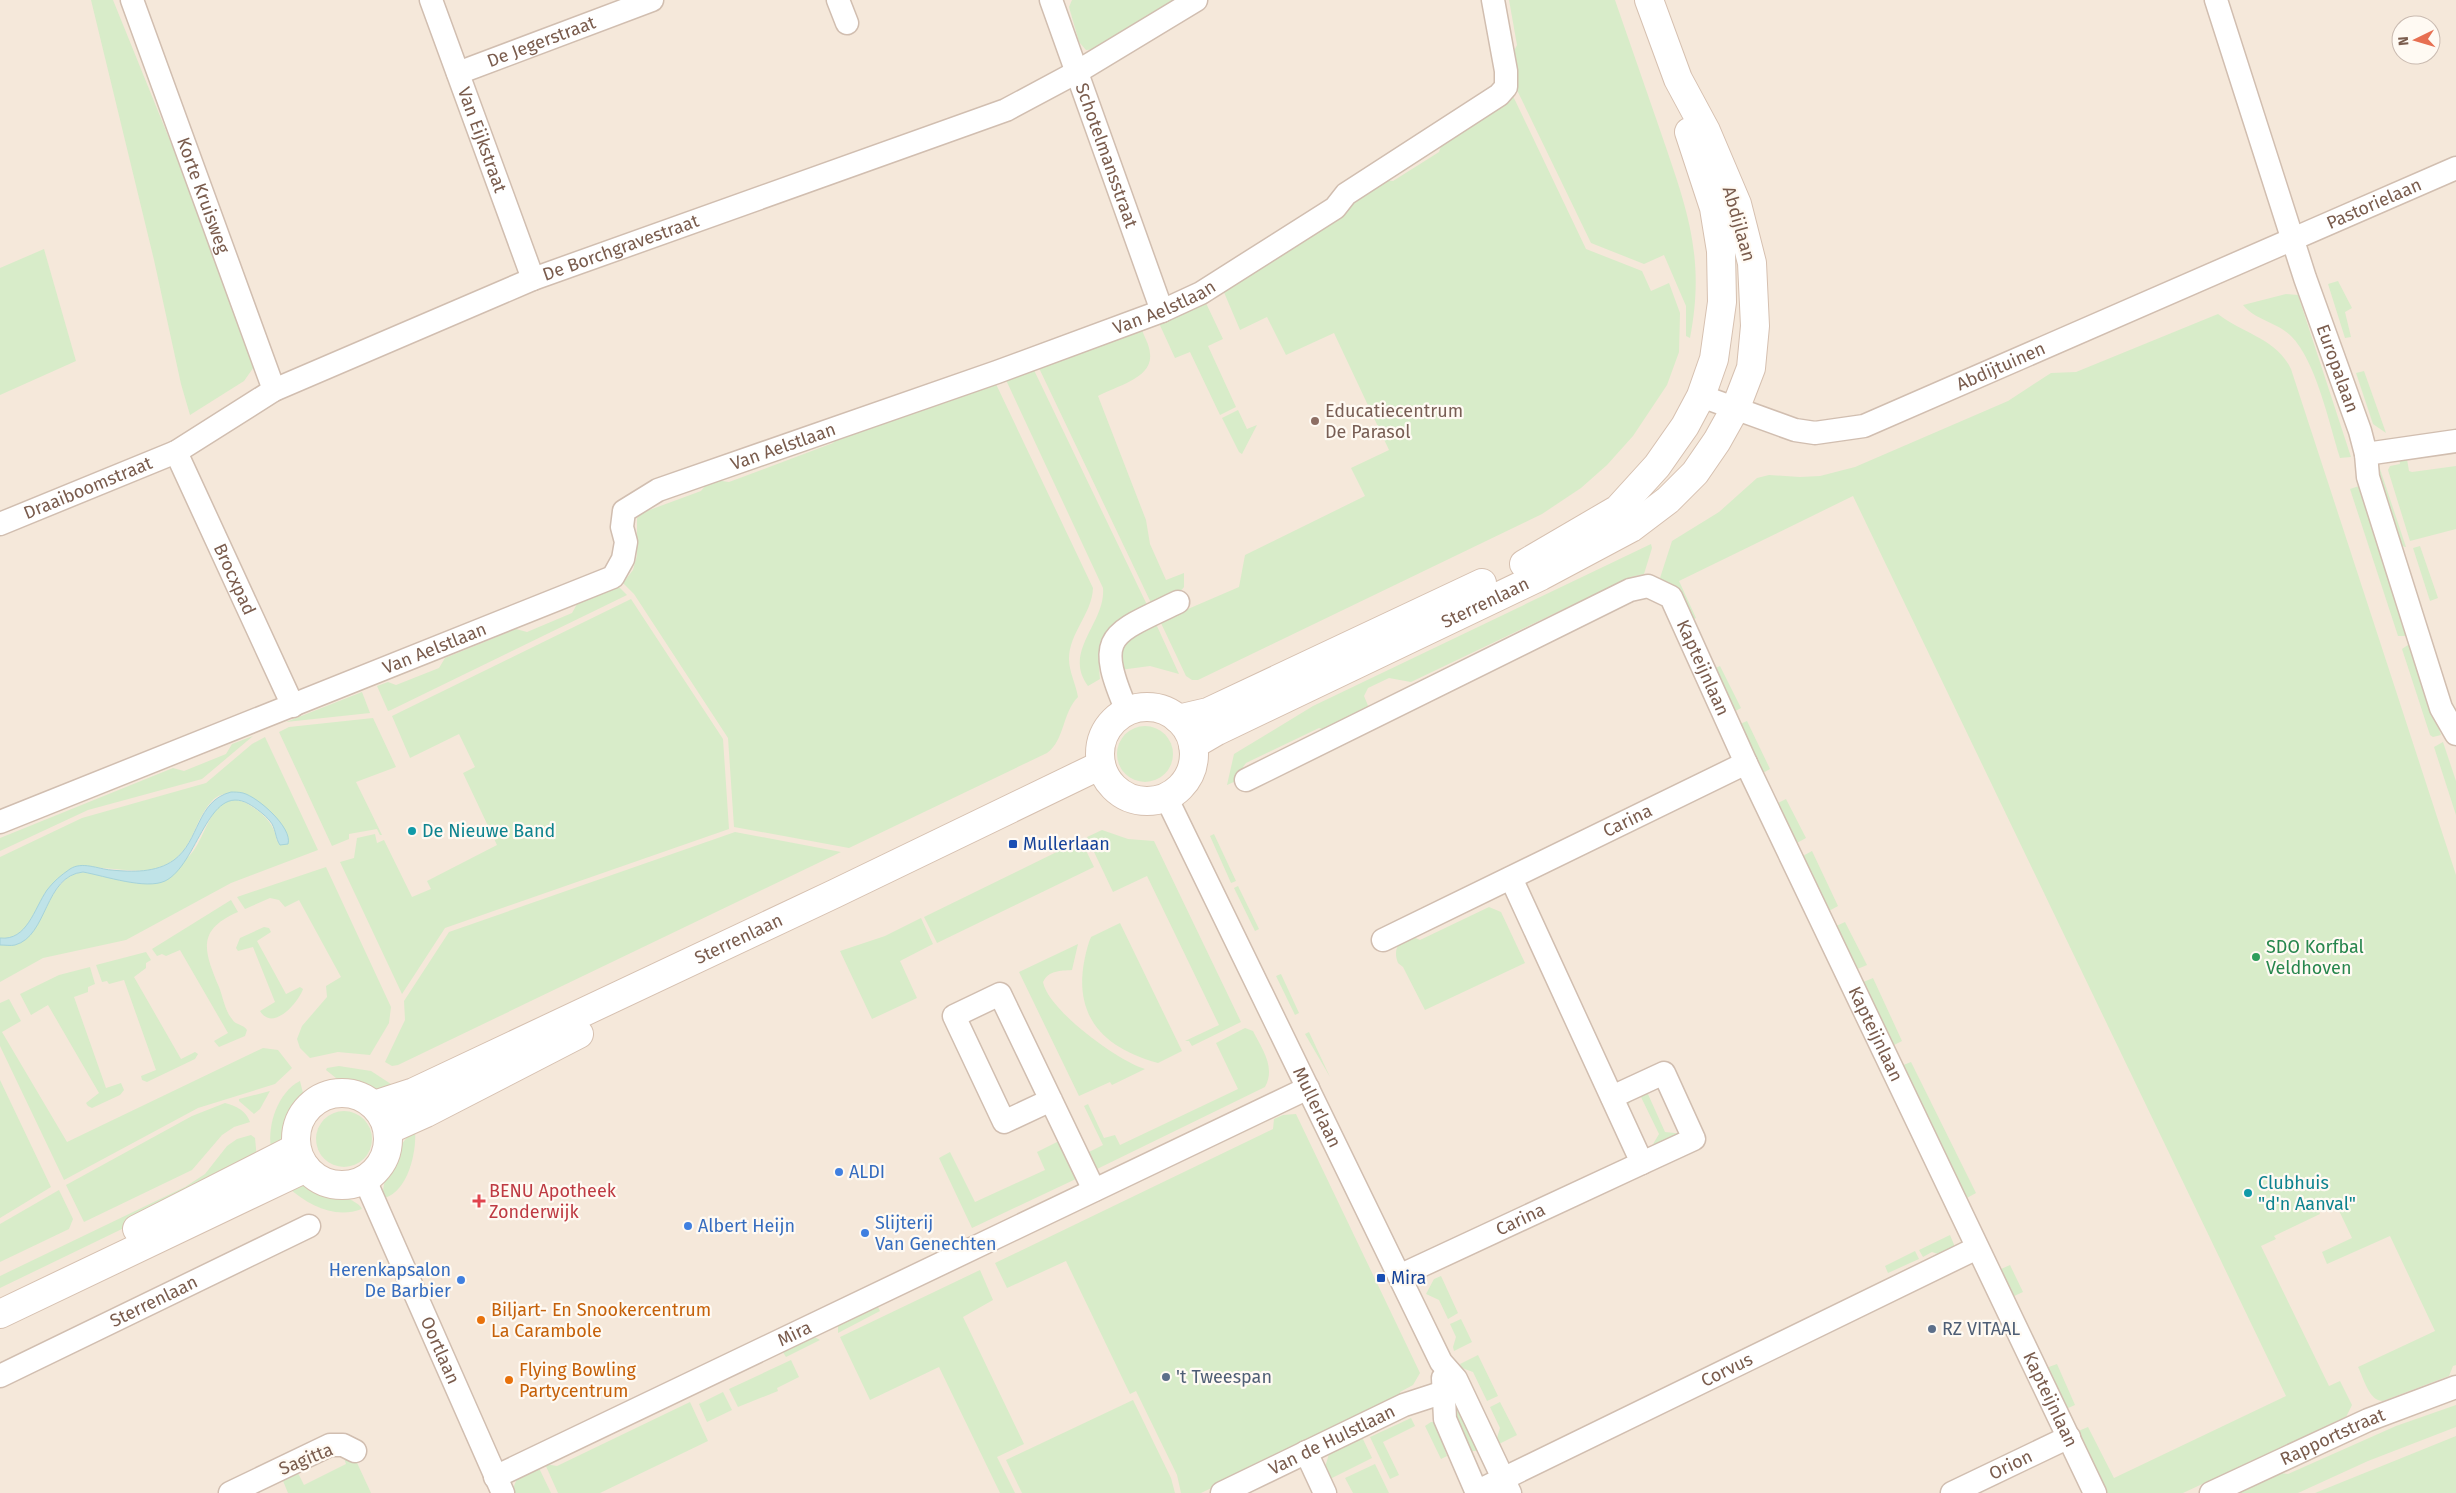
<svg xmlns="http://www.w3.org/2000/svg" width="2456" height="1493" font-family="'Fira Sans',sans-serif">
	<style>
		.residential { fill: #f5e8da; fill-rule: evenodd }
		.green { fill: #d8ecc9 }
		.water { fill: #bfe3e8; stroke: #a5d3da }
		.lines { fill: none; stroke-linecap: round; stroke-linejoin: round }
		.street-casing { stroke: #d1beb0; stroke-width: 25 }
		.secondary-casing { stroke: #d6c0b0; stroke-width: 30 }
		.street { stroke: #fff; stroke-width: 22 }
		.secondary { stroke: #fff; stroke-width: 28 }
		.education-dot { fill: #8d6e63; stroke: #fffaf3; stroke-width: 2 }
		.culture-dot { fill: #0f9aa8; stroke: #fffaf3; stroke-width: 2 }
		.transit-dot { fill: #1a4fb4; stroke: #fffaf3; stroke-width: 2 }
		.leisure-dot { fill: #2e9e5b; stroke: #fffaf3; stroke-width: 2 }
		.shop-dot { fill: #3f7fe0; stroke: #fffaf3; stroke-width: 2 }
		.health-dot { fill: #e0444e; stroke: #fffaf3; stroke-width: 2 }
		.food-dot { fill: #e8710a; stroke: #fffaf3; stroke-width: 2 }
		.service-dot { fill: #5c6f8a; stroke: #fffaf3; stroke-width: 2 }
		.labels { text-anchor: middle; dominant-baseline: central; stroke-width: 4.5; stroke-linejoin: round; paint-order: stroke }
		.street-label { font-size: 18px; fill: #7a5c4d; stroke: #fffaf3 }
		.education-label { font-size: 18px; fill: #785e54; stroke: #fffaf3; text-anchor: start }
		.culture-label { font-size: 18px; fill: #0d838f; stroke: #fffaf3; text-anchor: start }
		.transit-label { font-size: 18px; fill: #164399; stroke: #fffaf3; text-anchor: start }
		.leisure-label { font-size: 18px; fill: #27864d; stroke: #fffaf3; text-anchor: start }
		.shop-label { font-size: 18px; fill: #366cbe; stroke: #fffaf3; text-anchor: start }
		.health-label { font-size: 18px; fill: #be3a42; stroke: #fffaf3; text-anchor: start }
		.food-label { font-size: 18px; fill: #c56008; stroke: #fffaf3; text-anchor: start }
		.service-label { font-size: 18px; fill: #4e5e75; stroke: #fffaf3; text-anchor: start }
	</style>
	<rect width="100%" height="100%" fill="#fdf6ec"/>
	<path class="residential" d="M0 0H2456V1493H0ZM2401 25H2431V55H2401Z"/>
	<g class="green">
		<polygon points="91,0 113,0 252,343 256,364 244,381 190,415 181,384 154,260"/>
		<polygon points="1072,0 1176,0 1098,49 1086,50 1079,42 1069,7"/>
		<path d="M1509 0H1615C1630 43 1645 87 1660 130 1686 206 1706 256 1690 338L1686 336V306L1664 255 1644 264 1591 243 1517 90 1512 55 1517 45Z"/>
		<polygon points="1513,96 1586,249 1642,271 1651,291 1669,283 1680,313 1679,352 1667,385 1633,436 1607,465 1581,488 1542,514 1198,680 1192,680 1186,676 1160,621 1239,587 1245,555 1365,496 1351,468 1389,450 1334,333 1286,355 1267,317 1240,330 1223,290 1348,203 1383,180 1393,181 1439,152 1443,141"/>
		<polygon points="44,249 76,361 0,395 0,268"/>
		<polygon points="2338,281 2352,308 2345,312 2351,337 2345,338 2328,284"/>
		<path d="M2286 294 2298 295 2351 457 2340 458C2329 423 2316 361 2291 336 2277 322 2255 320 2243 305Z"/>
		<polygon points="1205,301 1223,339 1208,346 1236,407 1220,415 1190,352 1175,358 1158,321"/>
		<path d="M2218 314C2242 333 2277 339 2291 369L2456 875V1365L2453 1366 2449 1376 2383 1401C2369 1401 2364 1379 2358 1367L2435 1331 2390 1236 2327 1264 2322 1252 2352 1238 2334 1200 2318 1208 2320 1214 2274 1236 2276 1239 2261 1246 2329 1386 2340 1381 2352 1405 2346 1417 2183 1493H2106L2076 1432 2088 1427 2114 1478 2286 1396 1853 496 1679 581 1696 618 1688 622 1667 584 1660 578 1672 541 1719 512 1757 478 1769 475 1800 477 1820 476 1855 467 2008 401 2051 373 2076 372Z"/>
		<path d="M1141 328C1144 336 1150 346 1150 354 1153 378 1116 386 1098 396L1146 520 1150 544 1166 580 1184 573V587L1179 593 1153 607 1038 366Z"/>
		<path d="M1033 368 1149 609C1113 632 1095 632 1100 679L1088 686C1062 651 1106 623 1103 588L1006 380Z"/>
		<polygon points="2364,371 2386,433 2373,424 2356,373"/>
		<path d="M995 382 1093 588C1092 614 1069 633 1069 659 1069 672 1076 684 1078 697 1062 713 1065 740 1047 753L849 848 734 827 728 738 634 594 623 583 633 570 637 555V518L644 512 701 491C711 478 714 480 729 482L833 443 839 434Z"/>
		<polygon points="1238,410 1247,429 1257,425 1242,454 1239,452 1222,418"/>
		<polygon points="2399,457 2407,459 2409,471 2412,472 2456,466 2456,529 2410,541 2388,470 2390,466 2400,464"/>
		<polygon points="2379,466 2406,547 2405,547 2398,544 2377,471"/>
		<polygon points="2359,486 2360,487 2409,636 2398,636 2350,489"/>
		<polygon points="1651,544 1652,548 1644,574 1631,577 1411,682 1389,678 1368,688 1364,696 1369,708 1329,731 1319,728 1246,763 1243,767 1245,777 1227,785 1234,754 1313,706"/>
		<polygon points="2420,546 2438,598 2430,601 2413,548"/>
		<polygon points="619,587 627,595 391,710 388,711 377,686 388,682 396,685 439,668 445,658 516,629 527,632 572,613 577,604"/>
		<polygon points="631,599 723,739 729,829 445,928 402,994 340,862 354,858 357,838 375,834 377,843 384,840 412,897 431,889 427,881 497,845 463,773 475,767 459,734 410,758 392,716"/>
		<polygon points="1156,624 1179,674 1150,666 1120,670 1118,661 1123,642"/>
		<polygon points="2411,643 2441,735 2433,737 2430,735 2402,649"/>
		<polygon points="1720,666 1741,708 1732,713 1711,670"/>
		<polygon points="362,692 370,713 286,722"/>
		<polygon points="373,718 396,767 356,782 382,835 380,835 377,829 349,834 349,839 332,846 279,732 289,727"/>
		<polygon points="1747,721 1770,769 1761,774 1738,725"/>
		<circle cx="1145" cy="754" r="28"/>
		<polygon points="253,736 202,779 88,810 0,851 0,838 173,768 184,771 226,754 232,744"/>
		<path d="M265 737 318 850 231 883 126 940 43 958 0 982V945H14C21 939 30 934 35 927 49 907 56 875 83 872L142 884C155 876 179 866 189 856 209 837 212 778 254 808 267 817 274 825 277 841L288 844C279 831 270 816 260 804 249 792 223 788 212 801 190 825 195 857 155 869 134 875 80 861 69 870 62 876 53 883 47 891 34 909 27 941 0 938V857L82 818 206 783 252 744Z"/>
		<polygon points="2443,742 2456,781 2456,815 2434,747"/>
		<polygon points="1786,799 1806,838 1795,844 1776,804"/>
		<polygon points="1102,830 1128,839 1154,841 1241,1022 1192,1046 1189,1041 1185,1041 1219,1025 1147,876 1113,892 1087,837"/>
		<polygon points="735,832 841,852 398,1065 392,1066 385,1062 405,1020 404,1001 449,932"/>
		<polygon points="1214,834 1236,881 1231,883 1210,836"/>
		<polygon points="1081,840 1094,867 937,943 924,917"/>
		<polygon points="1812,851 1838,906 1827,912 1801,857"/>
		<polygon points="326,867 391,1007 389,1023 370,1055 338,1052 310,1058 300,1048 297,1039 302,1026 327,997 326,986 341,977 299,900 285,907 279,900 270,898 245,909 237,897"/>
		<polygon points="1238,886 1259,929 1255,931 1234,888"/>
		<path d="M231 900 238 912C196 930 204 951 219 987 223 997 225 1011 232 1019 235 1025 243 1024 247 1030L245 1036 219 1047 214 1041 228 1033 180 950 166 956 162 954 157 956 152 949Z"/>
		<path d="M1489 907 1501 912 1525 963 1425 1010 1403 967 1398 963C1393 949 1398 943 1409 935L1420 940Z"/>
		<polygon points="921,918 933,944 900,961 917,998 872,1019 840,951 885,936"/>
		<polygon points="1845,922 1867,965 1855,970 1834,927"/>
		<path d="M1120 923 1182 1051 1158 1063C1093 1045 1069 1006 1089 942L1091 937Z"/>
		<path d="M264 927 269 928 271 932 257 941 286 994 300 987 303 989C298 1003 273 1032 260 1011L275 1002 253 947 238 951 236 948 240 938Z"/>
		<path d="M1078 944 1072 970C1060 971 1049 970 1043 982 1048 1010 1118 1061 1145 1069L1112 1085 1110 1082 1079 1096 1019 972Z"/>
		<polygon points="146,952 151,960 146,963 146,968 134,977 181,1059 195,1052 198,1054 195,1059 147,1082 142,1080 141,1076 156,1070 124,980 109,984 107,981 102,982 96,965"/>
		<polygon points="90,967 95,984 88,987 88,992 74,997 106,1088 121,1083 124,1090 120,1095 92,1108 88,1106 86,1103 99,1093 48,1005 31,1015 20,994 59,975"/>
		<polygon points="1281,974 1299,1013 1295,1015 1276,976"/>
		<polygon points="1873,978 1902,1041 1892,1046 1861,983"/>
		<polygon points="9,999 21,1021 2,1032 67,1142 263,1048 278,1050 292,1068 275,1084 198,1108 64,1180 0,1046 0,1003"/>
		<path d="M1245 1028 1253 1031C1262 1049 1276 1067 1265 1087L1095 1170 1087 1153 1103 1145 1084 1106 1088 1104 1104 1138 1115 1135 1120 1145 1238 1089 1216 1043Z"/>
		<polygon points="1309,1032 1330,1077 1305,1034"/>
		<polygon points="1911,1062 1976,1193 1965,1199 1901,1066"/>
		<polygon points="339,1066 371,1071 394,1086 375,1092 341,1082 326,1070 327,1068"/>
		<polygon points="0,1080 51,1187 0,1218"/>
		<path d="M300 1081 303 1093 300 1104 286 1134 271 1148C267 1125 278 1092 300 1081Z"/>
		<polygon points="1657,1081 1661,1089 1649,1088 1647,1092 1665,1132 1684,1134 1649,1151 1659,1134 1640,1095 1636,1095 1628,1105 1625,1098"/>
		<polygon points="270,1091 260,1109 254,1114 239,1101 239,1099"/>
		<path d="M225 1103C237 1106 246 1111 250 1122L234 1127 222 1135 192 1170 84 1222 66 1185 192 1116Z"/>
		<circle cx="344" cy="1139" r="28"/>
		<polygon points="1296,1114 1420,1373 1413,1385 1400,1392 1402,1397 1201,1493 1181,1493 1177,1475 1136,1391 1130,1394 1066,1261 1007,1288 995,1263 1273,1129 1274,1119 1283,1115"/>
		<path d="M415 1130C417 1151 408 1192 384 1198 378 1183 402 1137 415 1130Z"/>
		<polygon points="251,1135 255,1138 257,1159 184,1199 0,1288 0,1276 185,1187 205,1174 227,1146 237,1139"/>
		<polygon points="1061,1140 1078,1178 972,1228 939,1158 950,1152 975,1202 1045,1170 1037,1152"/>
		<path d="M297 1185C311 1186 357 1197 362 1209 335 1219 309 1206 289 1188Z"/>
		<polygon points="59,1190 73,1219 69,1229 0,1262 0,1224"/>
		<polygon points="1950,1235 1955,1247 1941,1255 1932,1252 1923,1257 1919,1250"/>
		<polygon points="1915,1251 1919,1259 1888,1273 1885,1266"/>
		<polygon points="2010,1265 2023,1292 2012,1297 1999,1270"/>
		<polygon points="980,1270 993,1300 963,1317 1024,1444 997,1457 1015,1493 1000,1493 939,1367 870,1400 840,1337"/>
		<polygon points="1441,1276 1458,1313 1448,1319 1439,1300 1426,1294 1434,1279"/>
		<polygon points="876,1303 880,1311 838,1333 838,1322"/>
		<polygon points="1461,1319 1472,1342 1454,1351 1453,1347 1456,1337 1450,1324"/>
		<polygon points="811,1335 820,1340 786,1357 781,1349"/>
		<polygon points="1478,1355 1498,1396 1487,1401 1473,1372 1462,1368 1460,1364"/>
		<polygon points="791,1360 799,1377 777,1388 778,1391 738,1407 729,1389"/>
		<polygon points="2057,1364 2075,1405 2066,1409 2046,1368"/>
		<polygon points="723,1392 732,1410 707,1422 699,1404"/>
		<polygon points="1133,1400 1171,1478 1175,1493 1022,1493 1006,1460"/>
		<polygon points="1455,1400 1485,1451 1462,1451 1451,1401"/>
		<polygon points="690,1402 708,1441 600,1493 558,1493 545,1464 557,1466"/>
		<polygon points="1500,1402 1517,1435 1499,1444 1497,1438 1500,1428 1490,1407"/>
		<polygon points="2456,1405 2456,1427 2368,1461 2298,1493 2238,1493 2280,1473 2288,1474 2396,1426"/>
		<polygon points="1411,1418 1415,1426 1383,1442 1399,1475 1390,1479 1370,1437"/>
		<polygon points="1431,1422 1435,1422 1447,1456 1441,1459 1425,1426"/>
		<polygon points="1361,1435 1372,1458 1328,1480 1325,1467 1329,1454"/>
		<polygon points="2456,1436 2456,1493 2315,1493"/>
		<polygon points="352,1452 371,1493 288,1493 281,1476 296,1469 304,1485 346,1464 343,1455"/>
		<polygon points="1375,1464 1389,1493 1353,1493 1345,1478"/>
		<path d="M538 1466 551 1493H514C512 1477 526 1472 538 1466Z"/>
	</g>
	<path class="water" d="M231 792C234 792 239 792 243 793 258 797 293 828 288 844L280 845C275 838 276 828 270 821 265 815 256 808 249 804 208 781 198 865 165 881 146 890 105 876 83 872 44 876 48 936 15 945 11 946 5 945 0 945V938C27 941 34 909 47 890 53 882 61 875 70 869 82 861 98 869 111 870 132 872 156 873 174 860 200 841 196 801 231 792Z"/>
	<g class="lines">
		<g class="street-casing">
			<g id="street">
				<path id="s1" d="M132 0 274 390"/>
				<path id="s2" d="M431 0 533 279"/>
				<polyline points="838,0 847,23"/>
				<path id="s3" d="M1051 0 1162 311"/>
				<path id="s4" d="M2216 0 2305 278 2360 431 2366 454 2368 477 2441 708 2456 734"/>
				<path id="s5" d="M458 73 652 0"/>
				<path id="s6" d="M1701 396 1795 430 1815 433 1864 426 2456 168"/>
				<path id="s7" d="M176 452 293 706"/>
				<polyline points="2366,454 2456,441"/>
				<path id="s8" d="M0 524 176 452 274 390 533 279 1006 110 1077 72 1196 0"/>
				<path d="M1127 711C1094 634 1110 635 1178 602"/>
				<path id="s9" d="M1246 780 1630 590 1648 586 1671 597 1746 763 2095 1493"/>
				<path id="s10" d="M1166 797 1441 1362 1456 1379 1510 1493"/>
				<path id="s11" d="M0 822 613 577 623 559 626 542 622 527 624 511 658 490 997 372 1162 311 1201 293 1335 208 1346 194 1499 95 1506 87V71L1493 0"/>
				<path id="s12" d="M1383 940 1746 763"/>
				<polyline points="1612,1097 1664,1073 1694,1139 1642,1163"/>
				<polyline points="1051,1100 1004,1122 954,1016 1000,994 1094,1190"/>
				<path id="s13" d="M365 1180 503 1493"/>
				<path id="s14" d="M1399 1276 1642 1163 1511 878"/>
				<path id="s15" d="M0 1376 309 1226"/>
				<polyline points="1443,1378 1445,1419 1477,1493"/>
				<polyline points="1306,1452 1325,1493"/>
				<path id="s16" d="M495 1477 1308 1088"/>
				<path id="s17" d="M1476 1492 1977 1248"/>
				<polyline points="230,1493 330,1445 343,1445 355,1451"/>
				<path id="s18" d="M1222 1493 1404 1405 1444 1392"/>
				<path id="s19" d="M1952 1493 2069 1437"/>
				<path id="s20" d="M2211 1493 2368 1420 2456 1387"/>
			</g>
		</g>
		<g class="secondary-casing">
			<g id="secondary">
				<polyline points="1524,564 1618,509 1657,466 1685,426 1701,396 1714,359 1722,302 1721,251 1714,208 1689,132"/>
				<circle cx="1147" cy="754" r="47"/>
				<polyline points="1178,719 1208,712 1482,583"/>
				<path id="s21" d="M1193 745 1217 731 1541 576 1631 528 1668 500 1695 473 1717 441 1736 407 1751 368 1755 326 1752 263 1737 204 1706 131 1678 79 1649 0"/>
				<circle cx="342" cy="1139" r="46"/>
				<path id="s22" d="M374 1105 414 1092 834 894 1101 765"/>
				<polyline points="388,1130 426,1113 579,1034"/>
				<polyline points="137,1229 296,1148"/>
				<polyline points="0,1314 306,1168"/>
			</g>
		</g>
		<use href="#street" class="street"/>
		<use href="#secondary" class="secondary"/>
	</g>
	<circle class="education-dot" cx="1315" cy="421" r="5"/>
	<g class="culture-dot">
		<circle cx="412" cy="831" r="5"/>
		<circle cx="2248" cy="1193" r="5"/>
	</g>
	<g class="transit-dot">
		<rect x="1008" y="839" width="10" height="10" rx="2.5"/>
		<rect x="1376" y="1273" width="10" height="10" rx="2.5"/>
	</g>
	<circle class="leisure-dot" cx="2256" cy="957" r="5"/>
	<g class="shop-dot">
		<circle cx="839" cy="1172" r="5"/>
		<circle cx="688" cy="1226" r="5"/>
		<circle cx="865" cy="1233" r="5"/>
		<circle cx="461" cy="1280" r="5"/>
	</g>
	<path class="health-dot" d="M476.5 1193.5h5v5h5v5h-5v5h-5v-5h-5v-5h5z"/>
	<g class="food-dot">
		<circle cx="481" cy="1320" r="5"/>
		<circle cx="509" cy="1380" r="5"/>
	</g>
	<g class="service-dot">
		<circle cx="1932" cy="1329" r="5"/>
		<circle cx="1166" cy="1377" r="5"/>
	</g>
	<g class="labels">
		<g class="street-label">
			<text stroke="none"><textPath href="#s5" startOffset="89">De Jegerstraat</textPath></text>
			<text stroke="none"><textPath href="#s2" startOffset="149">Van Eijkstraat</textPath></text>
			<text stroke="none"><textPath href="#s3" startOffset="165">Schotelmansstraat</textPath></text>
			<text stroke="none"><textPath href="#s1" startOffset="208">Korte Kruisweg</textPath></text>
			<text stroke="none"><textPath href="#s6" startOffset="726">Pastorielaan</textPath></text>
			<text transform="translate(1739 224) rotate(74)">Abdijlaan</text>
			<text stroke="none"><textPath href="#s8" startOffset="681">De Borchgravestraat</textPath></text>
			<text stroke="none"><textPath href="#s11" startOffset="1308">Van Aelstlaan</textPath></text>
			<text stroke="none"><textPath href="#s6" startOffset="319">Abdijtuinen</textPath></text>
			<text stroke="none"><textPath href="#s4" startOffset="388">Europalaan</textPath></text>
			<text stroke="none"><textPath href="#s11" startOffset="902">Van Aelstlaan</textPath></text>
			<text stroke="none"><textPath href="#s8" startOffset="95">Draaiboomstraat</textPath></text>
			<text stroke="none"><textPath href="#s7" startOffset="140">Brocxpad</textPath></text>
			<text stroke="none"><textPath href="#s21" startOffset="325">Sterrenlaan</textPath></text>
			<text stroke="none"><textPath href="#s11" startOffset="468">Van Aelstlaan</textPath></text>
			<text stroke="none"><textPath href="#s9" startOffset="550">Kapteijnlaan</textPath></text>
			<text stroke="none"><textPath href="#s12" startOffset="272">Carina</textPath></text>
			<text stroke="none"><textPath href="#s22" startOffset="401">Sterrenlaan</textPath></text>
			<text stroke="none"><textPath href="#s9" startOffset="955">Kapteijnlaan</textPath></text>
			<text stroke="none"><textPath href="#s10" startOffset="345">Mullerlaan</textPath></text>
			<text stroke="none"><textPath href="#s14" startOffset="134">Carina</textPath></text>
			<text stroke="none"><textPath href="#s15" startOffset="171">Sterrenlaan</textPath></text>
			<text stroke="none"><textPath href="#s16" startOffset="332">Mira</textPath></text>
			<text stroke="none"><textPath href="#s13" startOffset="186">Oortlaan</textPath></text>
			<text stroke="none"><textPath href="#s17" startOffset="279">Corvus</textPath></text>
			<text stroke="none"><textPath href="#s9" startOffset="1360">Kapteijnlaan</textPath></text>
			<text stroke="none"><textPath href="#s20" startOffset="134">Rapportstraat</textPath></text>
			<text stroke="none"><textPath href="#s18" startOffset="122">Van de Hulstlaan</textPath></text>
			<text transform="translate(306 1459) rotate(-22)">Sagitta</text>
			<text stroke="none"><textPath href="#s19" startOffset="65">Orion</textPath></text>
		</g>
		<g class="education-label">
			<text x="1325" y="411">Educatiecentrum<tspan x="1325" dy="21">De Parasol</tspan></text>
		</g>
		<g class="culture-label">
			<text x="422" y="831">De Nieuwe Band</text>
			<text x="2258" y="1183">Clubhuis<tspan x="2258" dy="21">"d'n Aanval"</tspan></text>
		</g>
		<g class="transit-label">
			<text x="1023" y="844">Mullerlaan</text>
			<text x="1391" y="1278">Mira</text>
		</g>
		<g class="leisure-label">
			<text x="2266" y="947">SDO Korfbal<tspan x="2266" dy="21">Veldhoven</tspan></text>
		</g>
		<g class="shop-label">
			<text x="849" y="1172">ALDI</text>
			<text x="875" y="1223">Slijterij<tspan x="875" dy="21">Van Genechten</tspan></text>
			<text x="698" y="1226">Albert Heijn</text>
			<text x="451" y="1270" text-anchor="end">Herenkapsalon<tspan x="451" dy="21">De Barbier</tspan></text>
		</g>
		<g class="health-label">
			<text x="489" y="1191">BENU Apotheek<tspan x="489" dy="21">Zonderwijk</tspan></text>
		</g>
		<g class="food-label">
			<text x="491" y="1310">Biljart- En Snookercentrum<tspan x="491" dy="21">La Carambole</tspan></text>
			<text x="519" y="1370">Flying Bowling<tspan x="519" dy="21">Partycentrum</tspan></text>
		</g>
		<g class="service-label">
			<text x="1942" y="1329">RZ VITAAL</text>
			<text x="1176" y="1377">'t Tweespan</text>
		</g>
	</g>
	<g transform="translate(2416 40) rotate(265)"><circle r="24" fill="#fffaf3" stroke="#cabbb1"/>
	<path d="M0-4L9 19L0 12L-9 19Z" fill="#e76f51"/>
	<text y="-8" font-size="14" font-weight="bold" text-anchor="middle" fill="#7a5c4d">N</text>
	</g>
</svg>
